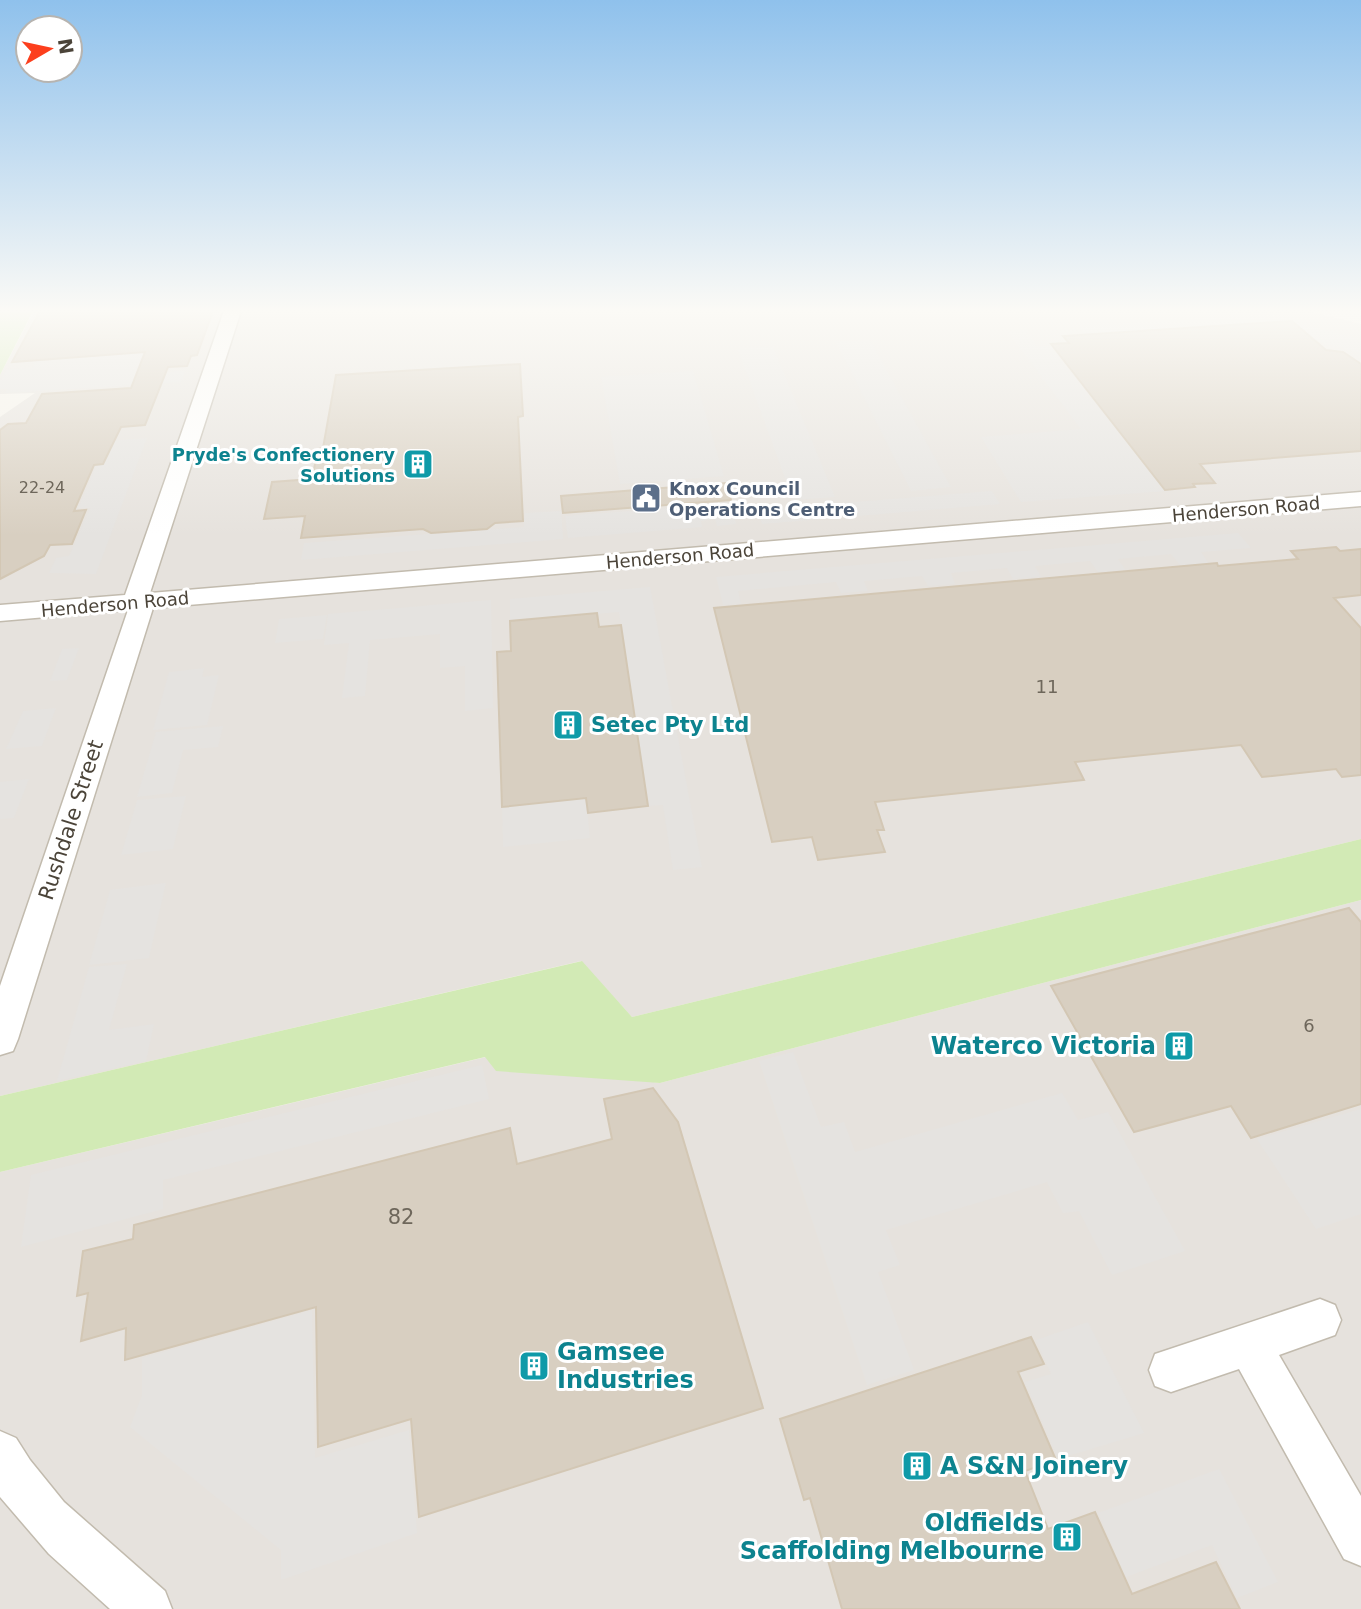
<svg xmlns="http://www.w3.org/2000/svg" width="1361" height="1609" font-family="'DejaVu Sans',sans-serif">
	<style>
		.industrial { fill: #e6e2dd }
		.green { fill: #d2eab5 }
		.parking { fill: #e5e3e0 }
		.building { fill: #d8cfc1; stroke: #d3c7b4; stroke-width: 2 }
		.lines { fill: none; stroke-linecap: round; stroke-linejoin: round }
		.minor-casing { stroke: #c2bbae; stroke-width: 3 }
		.minor { fill: #fff; fill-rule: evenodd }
		.labels { text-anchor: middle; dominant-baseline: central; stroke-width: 6; stroke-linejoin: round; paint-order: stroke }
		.far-number-label { font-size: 16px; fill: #6e675b }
		.far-culture-label { font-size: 18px; font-weight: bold; fill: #0d838f; stroke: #fff; text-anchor: end }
		.far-service-label { font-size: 18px; font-weight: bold; fill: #4e5e75; stroke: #fff; text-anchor: start }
		.far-street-label { font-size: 18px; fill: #4b4439; stroke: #fff }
		.number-label { font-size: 18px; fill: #6e675b }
		.culture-label { font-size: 21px; font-weight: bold; fill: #0d838f; stroke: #fff; text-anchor: start }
		.street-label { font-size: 21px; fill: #4b4439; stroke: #fff }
		.near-number-label { font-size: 21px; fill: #6e675b }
		.near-culture-label { font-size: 24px; font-weight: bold; fill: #0d838f; stroke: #fff; text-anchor: end }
	</style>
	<rect width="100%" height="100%" fill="#f6f3ec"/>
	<g class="industrial">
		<polygon points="34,311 1308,311 1361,324 1361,839 632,1017 581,961 0,1096 0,417 35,393 0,394 0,375"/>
		<polygon points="1361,900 1361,1609 0,1609 0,1172 486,1057 660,1083"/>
	</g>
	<g class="green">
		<polygon points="0,311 33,311 0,375"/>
		<polygon points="1361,839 1361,900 660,1083 496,1071 485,1057 0,1172 0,1096 582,961 632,1017"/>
	</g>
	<g class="parking">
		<polygon points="1278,313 1287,320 1085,334 1079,326"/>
		<polygon points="1296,323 1361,339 1361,353 1317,341"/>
		<polygon points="1024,330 1037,346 1050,346 1165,491 1021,502 981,437 1081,429 1007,331"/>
		<polygon points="870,340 951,487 911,491 836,342"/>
		<polygon points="773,347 835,497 793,500 738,349"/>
		<polygon points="143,353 135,374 185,371 181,382 5,393 7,389 0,389 0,381 7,369 32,368 36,361"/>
		<polygon points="693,371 724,476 620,484 601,377"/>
		<polygon points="147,438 96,574 49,573 56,558 69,556 90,508 78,508 107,441"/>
		<polygon points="992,491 1000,504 762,524 757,510"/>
		<polygon points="731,503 736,524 717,526 715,519 701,521 702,527 568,538 565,516"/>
		<polygon points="561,511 563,539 301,560 304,543 524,527 525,513"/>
		<polygon points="1238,533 1251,548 1201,552 1209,564 1181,566 1171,554 1118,559 1125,570 1098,572 1090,561 1035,566 1041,577 1013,579 1007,568 951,573 955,584 928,586 922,576 864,581 868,591 841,593 836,582 738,591 741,604 723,605 716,577"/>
		<polygon points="650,587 702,867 673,870 663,805 648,806 619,612 510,621 510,599"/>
		<polygon points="491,600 493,708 465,711 465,666 440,668 440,634 370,640 365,696 342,698 349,643 324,645 328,614"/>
		<polygon points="327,615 323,639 275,643 279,619"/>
		<polygon points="79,648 67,680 50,681 62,649"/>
		<polygon points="204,668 202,677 219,675 207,725 153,730 169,672"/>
		<polygon points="56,708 42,746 6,749 23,711"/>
		<polygon points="223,726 218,747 183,750 172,793 137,797 156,732"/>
		<polygon points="29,779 14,818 0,819 0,782"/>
		<polygon points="186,796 173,849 121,855 137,800"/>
		<polygon points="586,798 590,838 503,847 502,807"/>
		<polygon points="166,883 149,958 89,965 110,890"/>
		<polygon points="127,964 109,1030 154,1024 146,1061 57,1081 89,967"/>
		<polygon points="793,1052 821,1127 844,1122 855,1152 1062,1093 1078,1120 1108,1112 1185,1251 1112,1275 1079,1211 1063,1213 1047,1182 886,1230 900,1265 878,1272 914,1370 867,1385 759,1061"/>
		<polygon points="482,1065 489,1099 163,1180 163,1209 21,1247 31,1175"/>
		<polygon points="1361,1109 1361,1214 1316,1229 1257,1139"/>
		<polygon points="312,1310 315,1458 409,1430 417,1533 281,1580 281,1550 130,1427 142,1395 142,1358"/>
		<polygon points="1088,1322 1144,1433 1058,1459 1025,1382 1051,1374 1036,1340"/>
		<polygon points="1219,1469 1278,1582 1237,1598 1212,1545 1126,1577 1098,1513"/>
	</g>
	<g class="building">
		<polygon points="40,311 213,311 197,355 191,356 187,366 168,367 145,425 121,427 103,464 94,465 74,511 86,510 72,544 50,545 44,556 0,579 0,430 8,424 26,423 42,394 131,388 145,352 12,362"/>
		<polygon points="1292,321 1326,350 1343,352 1361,364 1361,451 1200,464 1215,483 1193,484 1195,487 1165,490 1051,344 1069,343 1063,336"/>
		<polygon points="520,364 523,416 518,417 523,521 495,523 487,529 431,533 423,529 301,538 305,516 264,519 272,482 312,479 318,449 323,448 336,375"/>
		<polygon points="726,483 731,500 563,513 561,496"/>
		<polygon points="1336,547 1340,551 1361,549 1361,595 1334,598 1361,628 1361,775 1342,777 1336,769 1262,777 1241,745 1075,762 1084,780 875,802 884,830 877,830 885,852 818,860 812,837 772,842 714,608 1217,563 1218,566 1298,559 1291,551"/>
		<polygon points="597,613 599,627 621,625 648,806 588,813 586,798 502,807 497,652 511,651 510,621"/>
		<polygon points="1349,908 1361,922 1361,1104 1251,1138 1231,1106 1134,1132 1051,986"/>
		<polygon points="653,1088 678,1122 763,1408 419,1517 411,1419 318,1447 316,1307 125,1360 126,1328 81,1341 88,1293 77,1296 83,1251 133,1239 134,1225 510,1128 517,1164 612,1139 604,1099"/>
		<polygon points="1031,1337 1044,1364 1018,1372 1056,1460 1025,1471 1048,1529 1095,1512 1132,1594 1216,1562 1240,1609 842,1609 810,1498 804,1500 780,1419"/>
	</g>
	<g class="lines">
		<g class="minor-casing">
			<g id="minor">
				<polygon points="224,311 241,311 150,593 1361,492 1361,506 153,608 18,1039 13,1051 0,1055 0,986 128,610 0,621 0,605 125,595"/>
				<polygon points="1320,1299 1335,1305 1341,1320 1335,1335 1279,1355 1361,1496 1361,1566 1344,1559 1239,1369 1171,1392 1155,1386 1149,1370 1155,1354"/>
				<polygon points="0,1431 16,1438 30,1460 64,1502 165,1591 172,1609 110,1609 49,1554 0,1497"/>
			</g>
		</g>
		<use href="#minor" class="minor"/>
	</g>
	<linearGradient id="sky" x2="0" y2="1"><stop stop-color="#8fc1ec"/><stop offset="0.58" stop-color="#fbfaf6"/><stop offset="1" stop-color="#fbfaf6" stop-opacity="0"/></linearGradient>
	<rect width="1361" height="536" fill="url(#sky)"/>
	<defs>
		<g id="building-square" transform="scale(1.575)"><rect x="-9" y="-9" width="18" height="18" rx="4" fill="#0f9aa8" stroke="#fff"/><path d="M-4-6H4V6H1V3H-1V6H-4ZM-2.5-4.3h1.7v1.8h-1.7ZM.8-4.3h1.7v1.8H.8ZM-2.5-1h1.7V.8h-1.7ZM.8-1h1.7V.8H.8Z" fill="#fff"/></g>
		<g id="civic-square" transform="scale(1.575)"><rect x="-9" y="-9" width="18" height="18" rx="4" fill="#5c6f8a" stroke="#fff"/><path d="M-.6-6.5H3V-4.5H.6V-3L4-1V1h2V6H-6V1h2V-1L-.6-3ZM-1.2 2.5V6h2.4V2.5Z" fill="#fff"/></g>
	</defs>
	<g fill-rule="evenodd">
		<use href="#building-square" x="418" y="464"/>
		<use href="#civic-square" x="646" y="498"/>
		<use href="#building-square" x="568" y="725"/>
		<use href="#building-square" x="1179" y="1046"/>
		<use href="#building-square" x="534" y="1366"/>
		<use href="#building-square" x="917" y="1466"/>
		<use href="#building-square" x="1067" y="1537"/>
	</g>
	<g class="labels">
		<g class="far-number-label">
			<text x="42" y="487">22-24</text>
		</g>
		<g class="far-culture-label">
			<text x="395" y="454">Pryde's Confectionery<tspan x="395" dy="21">Solutions</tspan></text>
		</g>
		<g class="far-service-label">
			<text x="669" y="488">Knox Council<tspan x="669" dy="21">Operations Centre</tspan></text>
		</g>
		<g class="far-street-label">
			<text transform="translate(1246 509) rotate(-5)">Henderson Road</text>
			<text transform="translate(680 556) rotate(-5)">Henderson Road</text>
			<text transform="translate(115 604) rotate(-5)">Henderson Road</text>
		</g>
		<g class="number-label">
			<text x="1047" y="686">11</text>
			<text x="1309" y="1025">6</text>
		</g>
		<g class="culture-label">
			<text x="591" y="725">Setec Pty Ltd</text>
		</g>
		<g class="street-label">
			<text transform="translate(71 820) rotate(-72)">Rushdale Street</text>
		</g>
		<g class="near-number-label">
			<text x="401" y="1217">82</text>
		</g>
		<g class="near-culture-label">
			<text x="1156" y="1046">Waterco Victoria</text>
			<text x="557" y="1352" text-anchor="start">Gamsee<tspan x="557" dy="28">Industries</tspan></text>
			<text x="940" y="1466" text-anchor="start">A S&amp;N Joinery</text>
			<text x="1044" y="1523">Oldfields<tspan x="1044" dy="28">Scaffolding Melbourne</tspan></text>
		</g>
	</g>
	<g transform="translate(49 49) rotate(81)"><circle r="33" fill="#ffffff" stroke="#b7b4b0" stroke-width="2"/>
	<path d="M0-5L12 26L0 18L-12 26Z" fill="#fc3f1d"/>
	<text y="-10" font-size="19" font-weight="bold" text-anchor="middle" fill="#4b4439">N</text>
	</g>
</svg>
